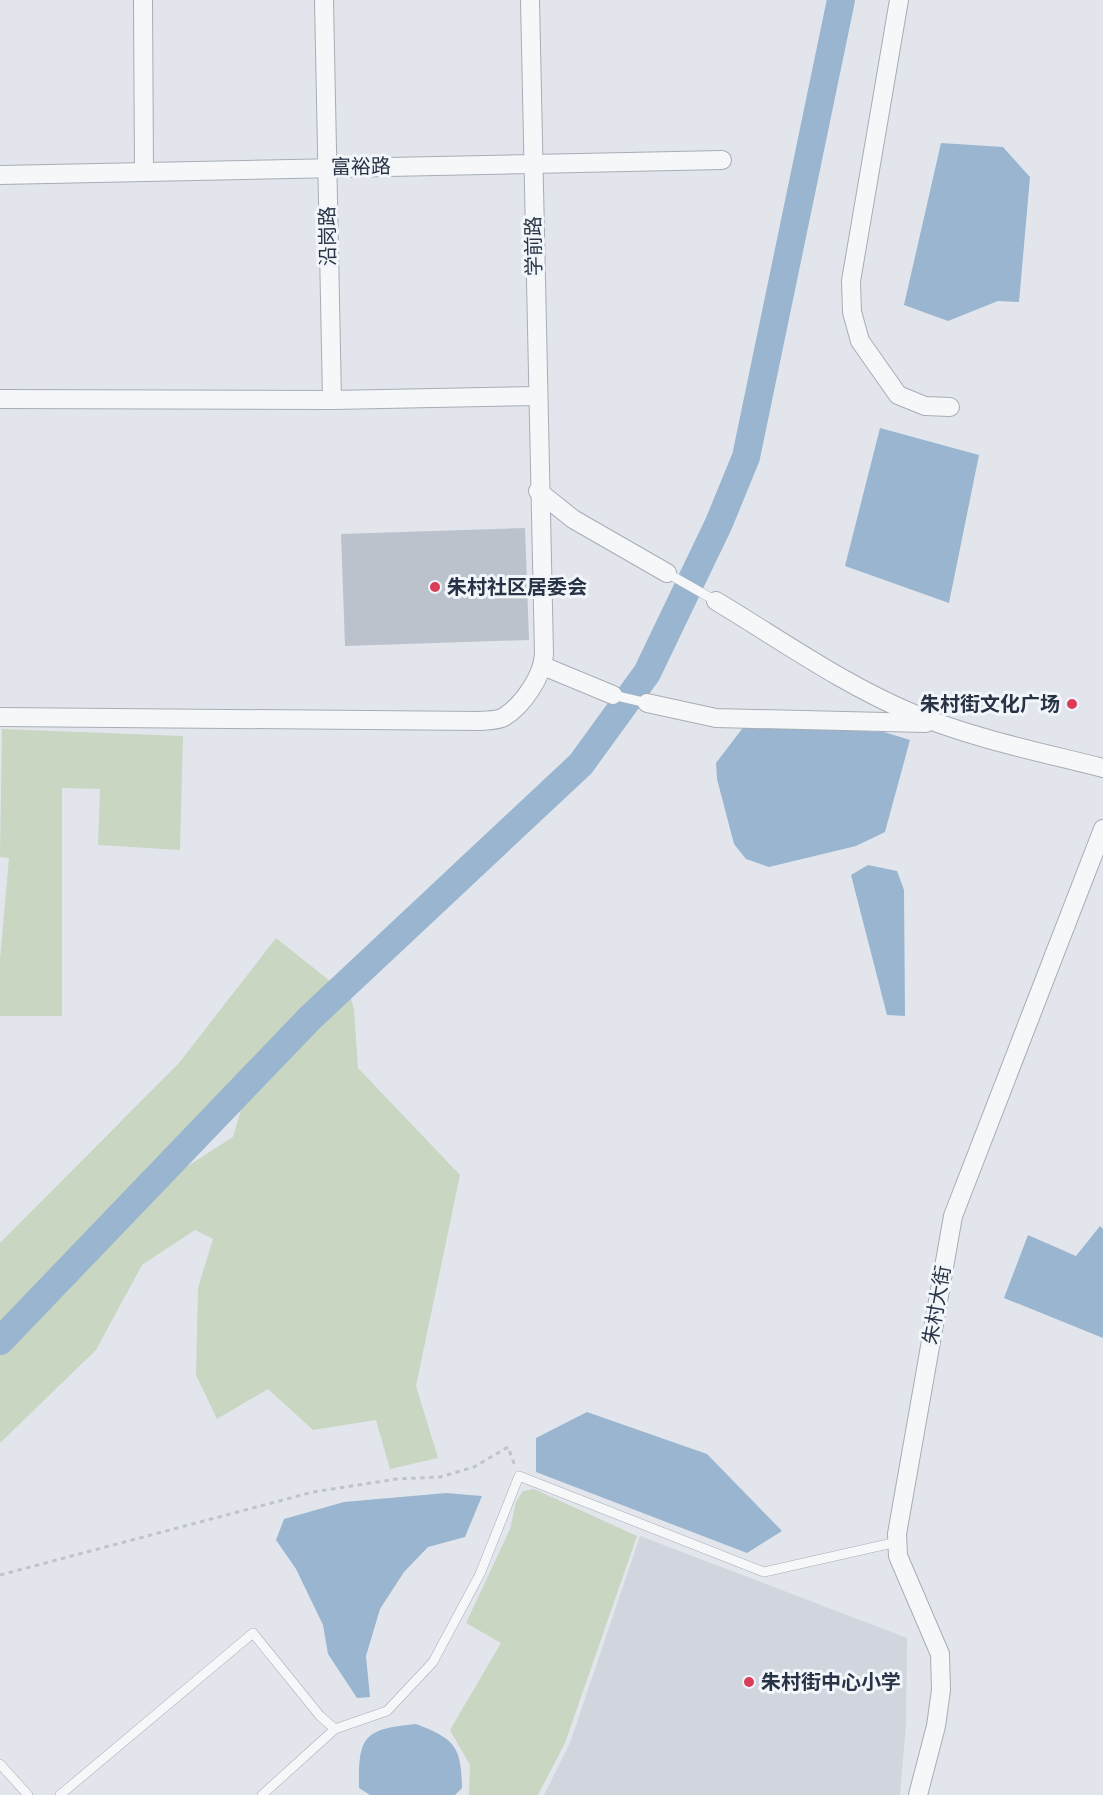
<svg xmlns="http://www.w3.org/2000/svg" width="1103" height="1795" font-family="Karla,'Noto Sans SC',sans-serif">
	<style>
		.built { fill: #d0d5de }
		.green { fill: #c8d6c2 }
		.water { fill: #9ab5cf }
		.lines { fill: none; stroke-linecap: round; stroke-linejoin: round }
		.river { stroke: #9ab5cf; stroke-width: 28 }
		.building { fill: #bbc2cc }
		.service-casing { stroke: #a6adb7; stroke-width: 10 }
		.minor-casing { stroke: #a6adb7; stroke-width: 20 }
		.path { stroke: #c0c4ca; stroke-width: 3; stroke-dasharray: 4.5 4.5; stroke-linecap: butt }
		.service { stroke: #f5f7f9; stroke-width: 9 }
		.minor { stroke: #f5f7f9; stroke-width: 18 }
		.poi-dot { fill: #db3c58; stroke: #f2f5f9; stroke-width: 2 }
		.labels { text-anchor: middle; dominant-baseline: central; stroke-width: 6; stroke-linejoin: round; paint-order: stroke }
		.street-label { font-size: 20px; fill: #283446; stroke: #f2f5f9 }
		.poi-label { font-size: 20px; font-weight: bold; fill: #283446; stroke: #f2f5f9; text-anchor: start }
	</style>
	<rect width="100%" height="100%" fill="#e2e6ec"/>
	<polygon class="built" points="640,1536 907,1638 906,1725 900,1795 544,1795 570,1743"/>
	<g class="green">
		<polygon points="2,729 183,736 180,850 98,845 100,789 62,788 62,1016 0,1016 0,959 9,858 0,857"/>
		<polygon points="276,938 335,985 0,1332 0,1243 179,1063"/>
		<polygon points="348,990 354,1009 358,1068 460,1175 416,1386 438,1458 390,1469 376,1420 313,1430 268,1389 217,1419 196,1375 198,1288 213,1239 195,1230 142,1265 96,1350 0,1443 0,1354 172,1176 233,1137 244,1099"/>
		<polygon points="534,1489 637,1536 565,1743 538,1795 469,1795 470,1765 450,1730 501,1643 466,1623 510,1529 516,1502 523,1491"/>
	</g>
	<g class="water">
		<polygon points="941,143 1003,147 1030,177 1019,302 998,301 948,321 904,305"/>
		<polygon points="880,428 979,455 949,603 845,566"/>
		<polygon points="745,725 884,732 910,740 885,832 856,846 769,867 746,859 734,844 717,779 716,763"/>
		<polygon points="868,865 897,871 904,890 905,1016 887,1015 851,875"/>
		<polygon points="1100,1226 1103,1229 1103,1338 1004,1298 1028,1235 1076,1256"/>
		<polygon points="587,1412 707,1454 782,1531 747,1553 536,1472 536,1438"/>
		<polygon points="446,1493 482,1496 465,1537 428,1547 404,1572 380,1609 366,1656 370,1697 357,1698 328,1654 323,1625 296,1569 276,1540 284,1519 344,1502"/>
		<path d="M416 1724C455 1739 461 1746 462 1788L455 1795H370L359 1788C358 1737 363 1729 416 1724Z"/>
	</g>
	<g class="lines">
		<polyline class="river" points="0,1341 310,1018 581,764 647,673 719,523 746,457 841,0"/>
	</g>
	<polygon class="building" points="525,528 529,640 345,646 341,534"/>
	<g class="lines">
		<g class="service-casing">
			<g id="service">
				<polyline points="667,573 716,601"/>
				<polyline points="613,695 647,703"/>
				<polyline points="0,1764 28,1795"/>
				<polyline points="60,1795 253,1633 320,1716 335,1729"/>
				<polyline points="262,1795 335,1729 387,1711 433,1662 480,1574 519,1476 764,1572 897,1542"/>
			</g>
		</g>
		<g class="minor-casing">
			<g id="minor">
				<polyline points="143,0 144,172"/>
				<polyline points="324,0 332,400"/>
				<polyline points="899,0 851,281 852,312 860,341 898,395 925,406 950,407"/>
				<polyline points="0,175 722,160"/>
				<polyline points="0,399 332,400 538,396"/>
				<polyline points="538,491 573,519 667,573"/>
				<path d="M716 601C781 640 844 685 914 714 975 739 1040 752 1103 768"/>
				<polyline points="543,666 613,695"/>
				<polyline points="647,703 716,718 926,723"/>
				<path d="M0 717 480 721C488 720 497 721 504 717 523 705 543 676 544 654L530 0"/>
				<polyline points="918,1795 936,1726 941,1690 940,1654 898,1556 897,1534 953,1216 1103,829"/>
			</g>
		</g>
		<polyline class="path" points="0,1575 313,1492 397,1479 440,1477 474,1467 508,1447 515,1466"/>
		<use href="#service" class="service"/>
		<use href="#minor" class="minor"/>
	</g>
	<g class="poi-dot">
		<circle cx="435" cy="587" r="6"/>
		<circle cx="1072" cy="704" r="6"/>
		<circle cx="749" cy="1682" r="6"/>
	</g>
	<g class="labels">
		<g class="street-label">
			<text transform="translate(361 167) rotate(-1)">富裕路</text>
			<text transform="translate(328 236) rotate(-91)">沿岗路</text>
			<text transform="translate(534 246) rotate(-91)">学前路</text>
			<text transform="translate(937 1305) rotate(-80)">朱村大街</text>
		</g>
		<g class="poi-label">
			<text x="447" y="587">朱村社区居委会</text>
			<text x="1060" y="704" text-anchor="end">朱村街文化广场</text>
			<text x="761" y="1682">朱村街中心小学</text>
		</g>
	</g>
</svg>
